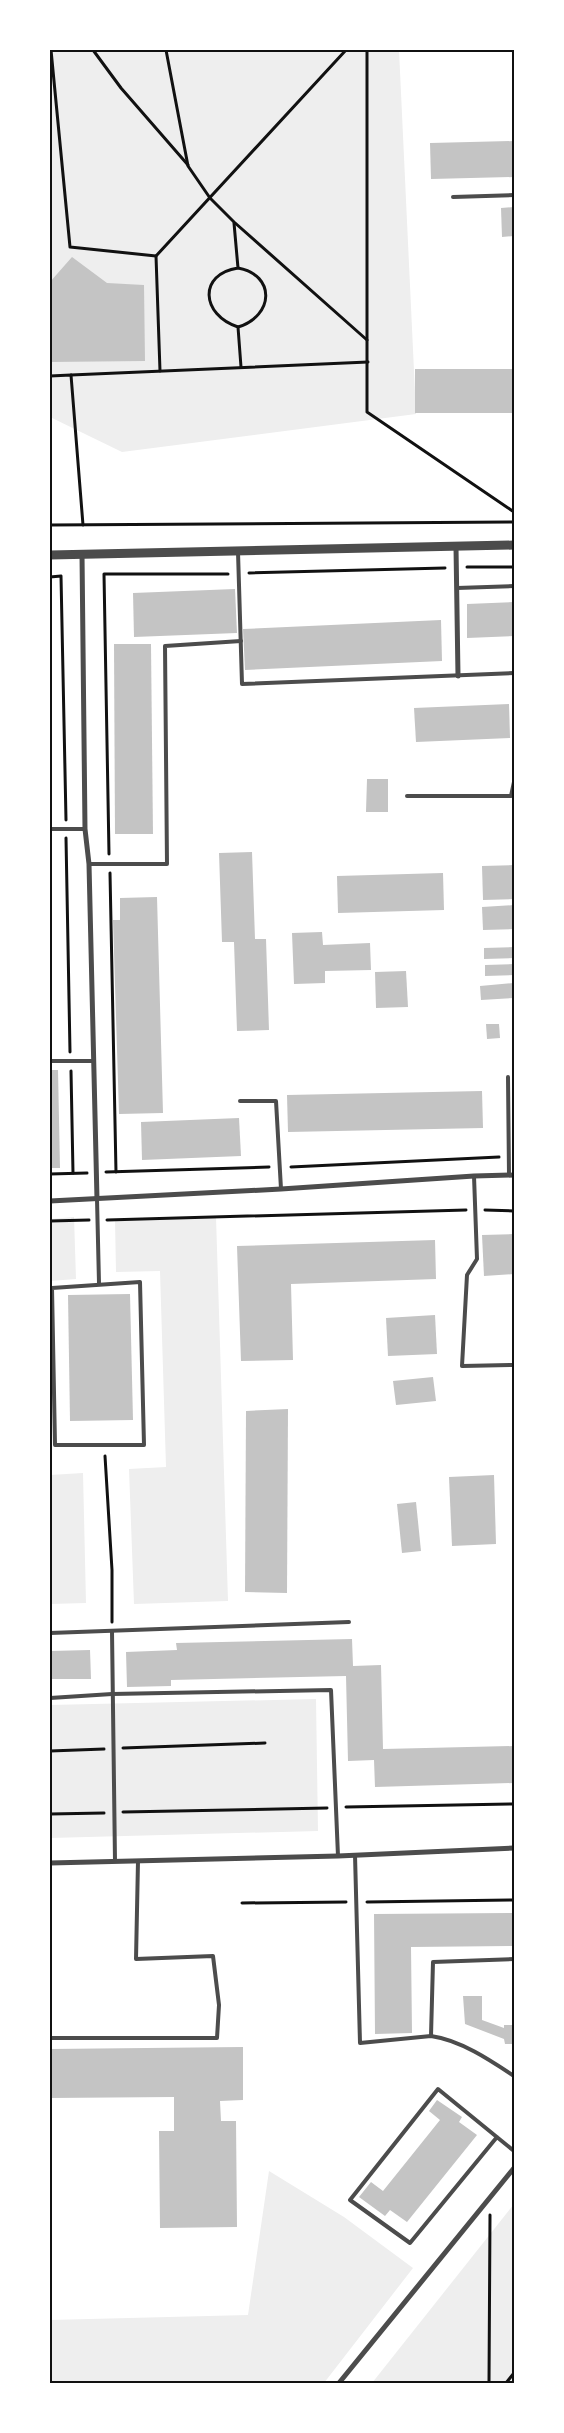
<svg xmlns="http://www.w3.org/2000/svg" width="564" height="2433" font-family="'Nunito Sans',sans-serif">
	<style>
		.green { fill: #eee }
		.building { fill: #c4c4c4 }
		.lines { fill: none; stroke-linecap: round; stroke-linejoin: round }
		.path { stroke: #111; stroke-width: 3 }
		.service { stroke: #4c4c4c; stroke-width: 4 }
		.minor { stroke: #4c4c4c; stroke-width: 5 }
		.tertiary { stroke: #4c4c4c; stroke-width: 9 }
		.neatline { fill: none; stroke: #111; stroke-width: 2 }
	</style>
	<rect width="100%" height="100%" fill="#fff"/>
	<g class="green">
		<polygon points="50,50 399,50 416,414 122,452 50,417"/>
		<polygon points="74,1217 76,1279 50,1281 50,1219"/>
		<polygon points="216,1217 228,1601 134,1604 129,1469 166,1467 160,1271 116,1272 115,1220"/>
		<polygon points="83,1473 86,1603 50,1604 50,1475"/>
		<polygon points="316,1699 318,1831 50,1838 50,1705"/>
		<polygon points="269,2171 344,2217 413,2268 324,2383 50,2383 50,2320 248,2315"/>
		<polygon points="514,2204 514,2383 372,2383"/>
	</g>
	<g class="building">
		<polygon points="514,141 514,177 431,179 430,143"/>
		<polygon points="514,207 514,236 502,237 501,208"/>
		<polygon points="72,257 107,283 144,285 145,361 50,362 50,282"/>
		<rect x="415" y="369" width="99" height="44"/>
		<polygon points="235,589 237,633 134,637 133,593"/>
		<polygon points="514,602 514,636 467,638 467,604"/>
		<polygon points="441,620 442,661 245,670 243,629"/>
		<polygon points="114,644 151,644 153,834 115,834"/>
		<polygon points="509,704 510,738 416,742 414,708"/>
		<polygon points="367,779 388,779 388,812 366,812"/>
		<polygon points="252,852 255,939 266,939 269,1030 237,1031 234,942 222,942 219,853"/>
		<polygon points="514,865 514,899 483,900 482,866"/>
		<polygon points="443,873 444,910 338,913 337,876"/>
		<polygon points="157,897 163,1113 119,1114 113,920 120,920 120,898"/>
		<polygon points="514,905 514,929 483,930 482,907"/>
		<polygon points="322,932 323,945 370,943 371,970 325,971 325,983 294,984 292,933"/>
		<polygon points="514,947 514,958 484,959 484,948"/>
		<polygon points="514,964 514,975 485,976 485,965"/>
		<polygon points="406,971 408,1007 376,1008 375,972"/>
		<polygon points="514,983 514,998 481,1000 480,986"/>
		<polygon points="486,1024 499,1024 500,1038 487,1039"/>
		<polygon points="50,1070 58,1070 60,1168 50,1168"/>
		<polygon points="482,1091 483,1128 288,1132 287,1095"/>
		<polygon points="239,1118 241,1156 142,1160 141,1122"/>
		<polygon points="514,1234 514,1274 484,1276 482,1235"/>
		<polygon points="435,1240 436,1279 291,1284 293,1360 241,1361 237,1246"/>
		<polygon points="130,1294 133,1420 70,1421 68,1295"/>
		<polygon points="435,1315 437,1354 388,1356 386,1318"/>
		<polygon points="433,1377 436,1401 396,1405 393,1381"/>
		<polygon points="288,1409 287,1593 245,1592 246,1411"/>
		<polygon points="494,1475 496,1544 452,1546 449,1477"/>
		<polygon points="416,1502 421,1551 402,1553 397,1504"/>
		<polygon points="352,1639 353,1666 381,1665 383,1749 514,1746 514,1783 375,1787 374,1760 348,1761 346,1676 171,1680 171,1686 127,1687 126,1652 177,1650 176,1643"/>
		<polygon points="90,1650 91,1679 50,1679 50,1651"/>
		<polygon points="514,1913 514,1946 411,1947 412,2033 375,2034 374,1914"/>
		<polygon points="463,1996 482,1996 482,2020 504,2028 504,2025 514,2025 514,2044 505,2044 504,2039 465,2024"/>
		<polygon points="243,2047 243,2100 220,2101 221,2121 236,2121 237,2227 160,2228 159,2131 174,2131 174,2097 50,2098 50,2049"/>
		<polygon points="437,2100 462,2117 459,2122 477,2135 407,2222 390,2210 385,2216 359,2197 371,2182 383,2191 440,2120 429,2111"/>
	</g>
	<g class="lines">
		<g class="path">
			<polyline points="51,50 70,247 156,256"/>
			<polyline points="93,50 121,88 188,165"/>
			<polyline points="166,50 188,166 210,198 234,222 367,340"/>
			<polyline points="367,50 367,412 514,512"/>
			<path d="M234 223 238 268C198 274 201 315 238 327L241 367"/>
			<path d="M238 327C274 316 276 275 238 268"/>
			<polyline points="160,371 156,256 346,50"/>
			<polyline points="71,375 368,362"/>
			<polyline points="50,376 71,375 83,525"/>
			<polyline points="50,525 514,522"/>
			<polyline points="467,567 514,567"/>
			<polyline points="249,573 445,568"/>
			<polyline points="50,577 61,576 66,820"/>
			<polyline points="66,838 70,1052"/>
			<polyline points="109,854 104,574 228,574"/>
			<polyline points="110,873 116,1172"/>
			<polyline points="71,1071 73,1173"/>
			<polyline points="291,1167 499,1157"/>
			<polyline points="106,1172 269,1167"/>
			<polyline points="50,1174 87,1173"/>
			<polyline points="485,1210 514,1211"/>
			<polyline points="107,1220 466,1210"/>
			<polyline points="50,1221 89,1220"/>
			<polyline points="105,1456 112,1570 112,1622"/>
			<polyline points="123,1748 265,1743"/>
			<polyline points="50,1751 104,1749"/>
			<polyline points="346,1807 514,1804"/>
			<polyline points="123,1812 327,1808"/>
			<polyline points="50,1814 104,1813"/>
			<polyline points="367,1902 514,1900"/>
			<polyline points="242,1903 346,1902"/>
			<polyline points="489,2383 490,2215"/>
			<polyline points="506,2383 514,2373"/>
		</g>
		<g class="service">
			<polyline points="453,197 514,195"/>
			<polyline points="238,552 242,684 514,673"/>
			<polyline points="457,588 514,586"/>
			<polyline points="407,796 511,796 514,782"/>
			<polyline points="50,829 85,829"/>
			<polyline points="89,864 167,864 165,646 241,641"/>
			<polyline points="50,1061 94,1061"/>
			<polyline points="508,1077 509,1175"/>
			<polyline points="240,1101 276,1101 281,1189"/>
			<polyline points="474,1176 477,1259 467,1275 462,1366 514,1365"/>
			<polyline points="97,1199 99,1283"/>
			<polygon points="140,1282 144,1445 55,1445 52,1288"/>
			<polyline points="112,1631 115,1861"/>
			<polyline points="50,1633 349,1622"/>
			<polyline points="50,1698 112,1694 331,1690 338,1856"/>
			<path d="M355 1855 360 2043 431 2036C460 2040 490 2060 514 2076"/>
			<polyline points="431,2036 433,1962 514,1959"/>
			<polyline points="50,2038 217,2038 219,2005 213,1956 136,1959 138,1861"/>
			<polyline points="497,2137 410,2243 350,2200 438,2089 514,2151"/>
		</g>
		<g class="minor">
			<polyline points="456,547 458,676"/>
			<polyline points="82,554 85,829 89,864 97,1199"/>
			<polyline points="50,1201 281,1189 474,1176 514,1175"/>
			<polyline points="50,1863 338,1856 514,1848"/>
			<polyline points="339,2383 514,2168"/>
		</g>
		<polyline class="tertiary" points="50,555 514,545"/>
	</g>
	<rect width="564" height="2433" fill="none" stroke="#ffffff" stroke-width="102"/>
	<rect x="51" y="51" width="462" height="2331" class="neatline"/>
</svg>
